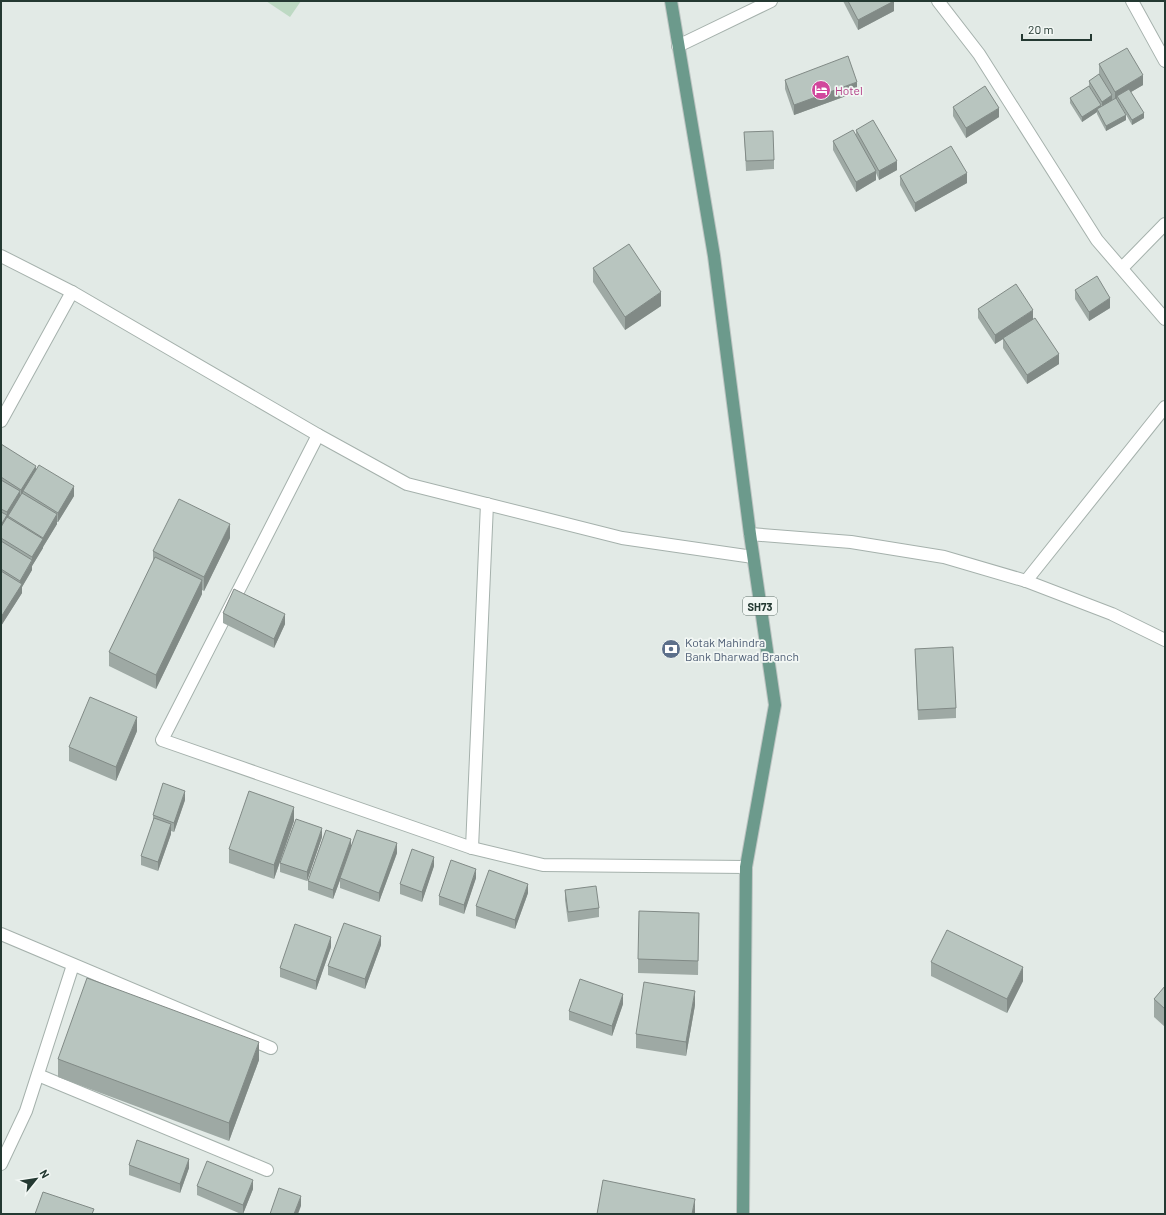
<svg xmlns="http://www.w3.org/2000/svg" width="1166" height="1215" font-family="Barlow,sans-serif">
	<style>
		.park { fill: #bdd9c3 }
		.lines { fill: none; stroke-linecap: round; stroke-linejoin: round }
		.minor-casing { stroke: #a5b1ac; stroke-width: 14 }
		.major-casing { stroke: #bdc4c2; stroke-width: 14 }
		.minor { stroke: #fff; stroke-width: 12 }
		.major { stroke: #6c9a8c; stroke-width: 12 }
		.wall { fill: #9ea9a4 }
		.shaded-wall { fill: #818a86 }
		.building { fill: #b8c5bf; stroke: #818a86 }
		.labels { text-anchor: middle; dominant-baseline: central; stroke-width: 3.5; stroke-linejoin: round; paint-order: stroke }
		.shield { fill: #f2f7f4; stroke: #62726c; stroke-width: 1 }
		.shield-label { font-size: 11px; font-weight: bold; fill: #243932 }
		.hotel-label { font-size: 12px; fill: #b23c85; stroke: #f2f7f4; text-anchor: start }
		.service-label { font-size: 12px; fill: #4e5e75; stroke: #f2f7f4; text-anchor: start }
	</style>
	<rect width="100%" height="100%" fill="#e2eae6"/>
	<polygon class="park" points="266,1 301,1 290,17"/>
	<g class="lines">
		<g class="minor-casing">
			<g id="minor">
				<polyline points="938,1 979,54 1097,240 1165,319"/>
				<polyline points="1132,1 1165,61"/>
				<polyline points="678,46 771,1"/>
				<polyline points="1,256 72,292 318,435 407,484 622,538 753,557"/>
				<polyline points="1122,268 1165,224"/>
				<polyline points="1,421 72,292"/>
				<polyline points="318,435 162,740 472,848 543,865 746,867"/>
				<polyline points="750,534 851,542 944,557 1026,581 1112,614 1165,640"/>
				<polyline points="1026,581 1165,407"/>
				<polyline points="472,848 487,504"/>
				<polyline points="1,934 271,1048"/>
				<polyline points="38,1075 267,1170"/>
				<polyline points="1,1164 26,1111 73,965"/>
			</g>
		</g>
		<g class="major-casing">
			<polyline id="major" points="671,1 714,256 750,534 775,705 746,867 743,1214"/>
		</g>
		<use href="#minor" class="minor"/>
		<use href="#major" class="major"/>
	</g>
	<g class="wall">
		<polygon points="843,1 894,1 894,11 858,30"/>
		<polygon points="1099,64 1143,85 1131,92 1144,118 1132,125 1121,106 1126,120 1106,131 1097,114 1097,112 1082,122 1070,103 1070,98 1101,107 1102,107 1089,86 1089,81 1099,75"/>
		<polygon points="785,80 857,92 794,115 785,89"/>
		<polygon points="953,107 999,117 966,138 953,116"/>
		<polygon points="856,130 897,170 879,180 876,173 876,180 856,192 833,150 833,141 856,135"/>
		<polygon points="744,132 774,160 774,169 746,171"/>
		<polygon points="900,176 967,183 915,212 900,185"/>
		<polygon points="593,268 661,306 625,330 593,282"/>
		<polygon points="1075,290 1110,308 1089,321 1075,299"/>
		<polygon points="978,309 1033,319 1059,364 1027,384 1003,348 1003,339 995,344 978,318"/>
		<polygon points="1,444 74,496 58,522 57,522 57,524 43,547 43,548 32,566 32,570 22,587 22,593 1,626"/>
		<polygon points="230,538 204,591 202,590 202,594 156,689 109,666 109,652 153,562 153,551"/>
		<polygon points="223,613 285,624 274,648 223,623"/>
		<polygon points="915,649 956,708 956,718 918,720"/>
		<polygon points="137,731 116,781 69,761 69,747"/>
		<polygon points="185,800 174,832 171,831 171,834 158,871 141,865 141,856 153,823 153,815"/>
		<polygon points="294,821 274,879 229,863 229,849"/>
		<polygon points="322,837 307,881 280,872 280,863"/>
		<polygon points="351,847 397,853 379,902 340,888 340,880 333,899 308,890 308,881"/>
		<polygon points="434,866 422,902 400,894 400,884"/>
		<polygon points="476,878 464,914 439,905 439,896"/>
		<polygon points="565,890 599,908 599,917 568,922 565,900"/>
		<polygon points="528,893 515,929 476,916 476,906"/>
		<polygon points="699,913 698,975 638,973 638,959"/>
		<polygon points="381,945 365,989 328,975 328,966"/>
		<polygon points="331,947 316,990 280,977 280,968"/>
		<polygon points="931,962 1023,981 1007,1013 931,976"/>
		<polygon points="1165,986 1165,1027 1154,1017 1154,999"/>
		<polygon points="623,1004 612,1036 569,1020 569,1011"/>
		<polygon points="695,1005 686,1056 636,1048 636,1034"/>
		<polygon points="58,1059 259,1060 229,1141 58,1077"/>
		<polygon points="129,1165 189,1168 180,1193 129,1175"/>
		<polygon points="197,1186 253,1189 243,1214 241,1214 197,1195"/>
	</g>
	<g class="shaded-wall">
		<polygon points="894,1 894,11 858,30 858,20"/>
		<polygon points="1143,75 1143,85 1119,99 1117,96 1117,100 1115,102 1115,92"/>
		<polygon points="857,82 857,92 794,115 794,105"/>
		<polygon points="1112,95 1112,100 1102,107 1102,102"/>
		<polygon points="1101,105 1101,110 1097,109 1097,112 1082,122 1082,117"/>
		<polygon points="999,108 999,117 966,138 966,128"/>
		<polygon points="1144,113 1144,118 1132,125 1132,120"/>
		<polygon points="1126,115 1126,120 1106,131 1106,126"/>
		<polygon points="897,161 897,170 879,180 879,171"/>
		<polygon points="876,171 876,180 856,192 856,182"/>
		<polygon points="967,173 967,183 915,212 915,203"/>
		<polygon points="661,292 661,306 625,330 625,317"/>
		<polygon points="1110,298 1110,308 1089,321 1089,312"/>
		<polygon points="1033,310 1033,320 995,344 995,335"/>
		<polygon points="1059,354 1059,364 1027,384 1027,375"/>
		<polygon points="36,466 36,475 23,491 23,497 21,499 21,490"/>
		<polygon points="74,486 74,496 58,522 58,513"/>
		<polygon points="20,491 20,501 8,516 8,521 7,522 7,512"/>
		<polygon points="57,514 57,524 43,547 43,538"/>
		<polygon points="7,515 7,525 1,534 1,525"/>
		<polygon points="230,524 230,538 204,591 204,577"/>
		<polygon points="43,539 43,548 32,566 32,570 22,587 22,593 1,626 1,617 20,587 20,581 32,561 32,557"/>
		<polygon points="202,580 202,594 156,689 156,675"/>
		<polygon points="285,614 285,624 274,648 274,639"/>
		<polygon points="137,717 137,731 116,781 116,767"/>
		<polygon points="185,791 185,800 174,832 174,823"/>
		<polygon points="294,807 294,821 274,879 274,865"/>
		<polygon points="171,824 171,834 158,871 158,862"/>
		<polygon points="322,828 322,837 307,881 307,872"/>
		<polygon points="351,839 351,849 340,878 340,880 333,899 333,890"/>
		<polygon points="397,843 397,853 379,902 379,893"/>
		<polygon points="434,857 434,866 422,902 422,892"/>
		<polygon points="476,869 476,878 464,914 464,905"/>
		<polygon points="528,884 528,893 515,929 515,920"/>
		<polygon points="381,936 381,945 365,989 365,979"/>
		<polygon points="331,937 331,947 316,990 316,981"/>
		<polygon points="1023,967 1023,981 1007,1013 1007,999"/>
		<polygon points="695,991 695,1005 686,1056 686,1042"/>
		<polygon points="623,994 623,1004 612,1036 612,1026"/>
		<polygon points="259,1042 259,1060 229,1141 229,1123"/>
		<polygon points="189,1159 189,1168 180,1193 180,1184"/>
		<polygon points="253,1180 253,1189 243,1214 243,1205"/>
		<polygon points="301,1196 301,1206 298,1214 294,1214"/>
		<polygon points="695,1199 695,1214 692,1214"/>
	</g>
	<g class="building">
		<polygon points="848,1 894,1 858,20"/>
		<polygon points="1127,48 1143,75 1115,92 1099,64"/>
		<polygon points="848,56 857,82 794,105 785,80"/>
		<polygon points="1099,74 1112,95 1102,102 1089,81"/>
		<polygon points="985,86 999,108 966,128 953,107"/>
		<polygon points="1089,86 1101,105 1082,117 1070,98"/>
		<polygon points="1129,89 1144,113 1132,120 1117,96"/>
		<polygon points="1116,98 1126,115 1106,126 1097,109"/>
		<polygon points="873,120 897,161 879,171 856,130"/>
		<polygon points="853,130 876,171 856,182 833,141"/>
		<polygon points="773,131 774,160 746,161 744,132"/>
		<polygon points="951,146 967,173 915,203 900,176"/>
		<polygon points="629,244 661,292 625,317 593,268"/>
		<polygon points="1097,276 1110,298 1089,312 1075,290"/>
		<polygon points="1016,284 1033,310 995,335 978,309"/>
		<polygon points="1035,318 1059,354 1027,375 1003,338"/>
		<polygon points="1,444 36,466 21,490 1,477"/>
		<polygon points="39,465 74,486 58,513 23,491"/>
		<polygon points="1,480 20,491 7,512 1,509"/>
		<polygon points="22,493 57,514 43,538 8,516"/>
		<polygon points="179,499 230,524 204,577 153,551"/>
		<polygon points="1,512 7,515 1,525"/>
		<polygon points="7,517 43,539 32,557 1,538 1,527"/>
		<polygon points="1,541 32,560 20,581 1,569"/>
		<polygon points="155,557 202,580 156,675 109,652"/>
		<polygon points="1,571 22,584 1,617"/>
		<polygon points="234,589 285,614 274,639 223,613"/>
		<polygon points="953,647 956,708 918,710 915,649"/>
		<polygon points="90,697 137,717 116,767 69,747"/>
		<polygon points="163,783 185,791 174,823 153,815"/>
		<polygon points="249,791 294,807 274,865 229,849"/>
		<polygon points="154,818 171,824 158,862 141,856"/>
		<polygon points="296,819 322,828 307,872 280,863"/>
		<polygon points="326,830 351,839 333,890 308,881"/>
		<polygon points="357,830 397,843 379,893 340,878"/>
		<polygon points="412,849 434,857 422,892 400,884"/>
		<polygon points="451,860 476,869 464,905 439,896"/>
		<polygon points="489,870 528,884 515,920 476,906"/>
		<polygon points="596,886 599,908 568,912 565,890"/>
		<polygon points="639,911 699,913 698,961 638,959"/>
		<polygon points="344,923 381,936 365,979 328,966"/>
		<polygon points="295,924 331,937 316,981 280,968"/>
		<polygon points="947,930 1023,967 1007,999 931,962"/>
		<polygon points="87,978 259,1042 229,1123 58,1059"/>
		<polygon points="580,979 623,994 612,1026 569,1011"/>
		<polygon points="644,982 695,991 686,1042 636,1034"/>
		<polygon points="1165,986 1165,1009 1154,999"/>
		<polygon points="137,1140 189,1159 180,1184 129,1165"/>
		<polygon points="207,1161 253,1180 243,1205 197,1186"/>
		<polygon points="603,1180 695,1199 692,1214 597,1214"/>
		<polygon points="279,1188 301,1196 294,1214 270,1214"/>
		<polygon points="43,1192 94,1209 92,1214 35,1214"/>
	</g>
	<defs>
		<g id="hotel-disc" transform="scale(1)"><circle r="9.5" fill="#d1479c" stroke="#f2f7f4"/><path d="M-6-4.5h1.5V1H6V5H4.5V3h-9V5H-6ZM-4 0a1.8 1.8 0 1 1 3.6 0ZM.5 0V-2.5h3Q6-2.5 6 0Z" fill="#fff"/></g>
		<g id="bank-disc" transform="scale(1)"><circle r="9.5" fill="#5c6f8a" stroke="#f2f7f4"/><path d="M-6-4H6V4H-6ZM0-2.3a2.3 2.3 0 1 0 0 4.6a2.3 2.3 0 1 0 0-4.6Z" fill="#fff"/></g>
	</defs>
	<g fill-rule="evenodd">
		<use href="#hotel-disc" x="821" y="90"/>
		<use href="#bank-disc" x="671" y="649"/>
	</g>
	<g class="labels">
		<rect class="shield" x="743" y="597" width="34" height="18" rx="3"/>
		<g class="shield-label">
			<text x="760" y="606">SH73</text>
		</g>
		<g class="hotel-label">
			<text x="835" y="90">Hotel</text>
		</g>
		<g class="service-label">
			<text x="685" y="642">Kotak Mahindra<tspan x="685" dy="14">Bank Dharwad Branch</tspan></text>
		</g>
	</g>
	<rect width="1166" height="1215" fill="none" stroke="#243932" stroke-width="4"/>
	<g transform="translate(36 1179) rotate(60)" stroke="#f2f7f4" stroke-width="3" paint-order="stroke">
	<path d="M0-3L7 15L0 10L-7 15Z" fill="#243932"/>
	<text y="-6" font-size="11" font-weight="bold" text-anchor="middle" fill="#243932">N</text>
	</g>
	<path d="M1022 34v6h69v-6" fill="none" stroke="#243932" stroke-width="2"/>
	<text x="1028" y="34" font-size="12" fill="#243932" stroke="#f2f7f4" stroke-width="3" paint-order="stroke">20 m</text>
</svg>
